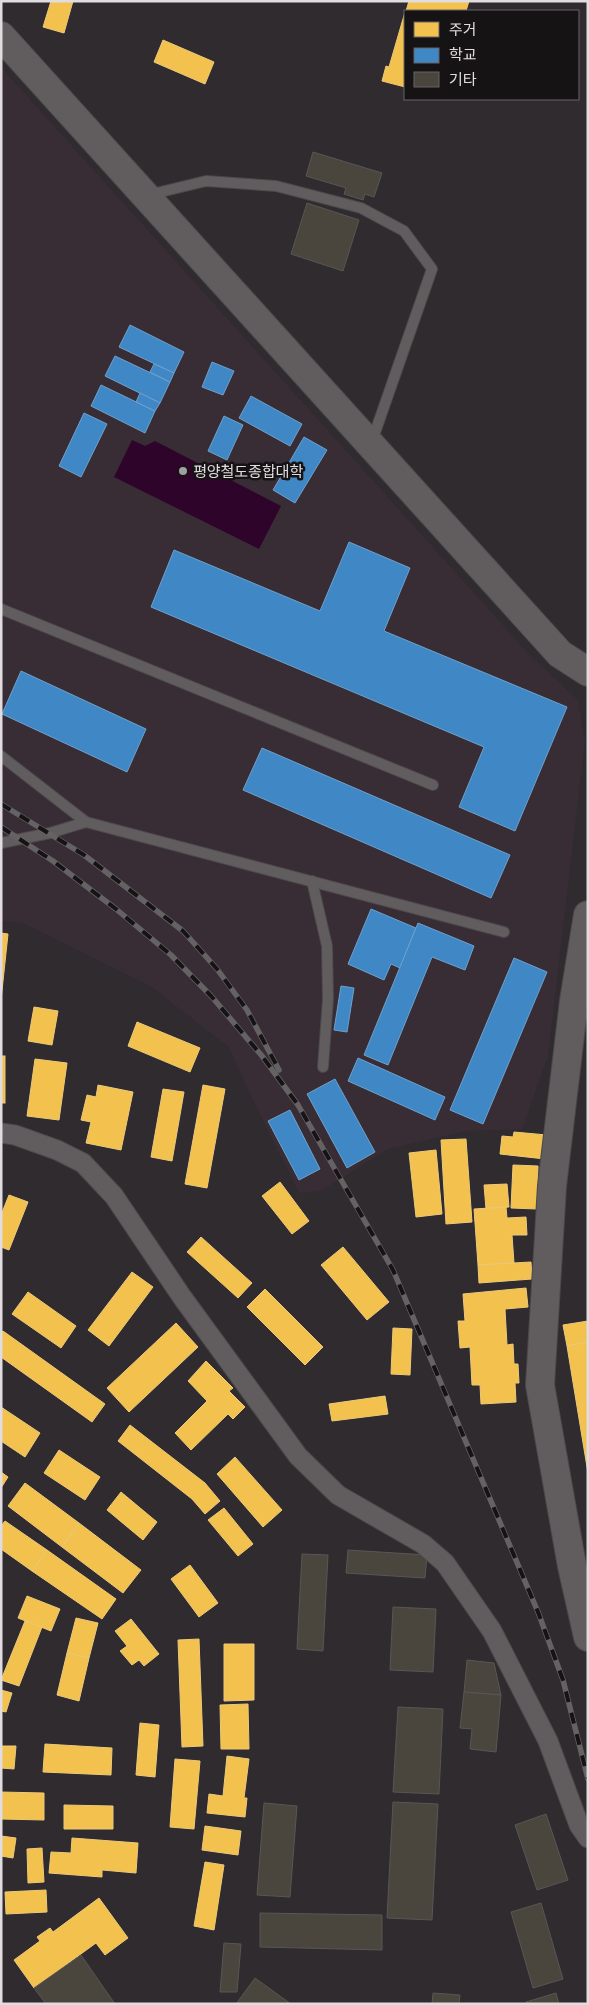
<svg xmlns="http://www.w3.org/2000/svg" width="589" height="2005" font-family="'Archivo Narrow','Noto Sans KR',sans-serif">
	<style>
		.built { fill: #382d35 }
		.water { fill: #2f042a }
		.homes { fill: #f2c14e; stroke: #edc97a }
		.schools { fill: #3f88c5; stroke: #6fa1cd }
		.building { fill: #4a463e; stroke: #585656 }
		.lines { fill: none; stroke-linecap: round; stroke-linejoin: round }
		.lane-casing { stroke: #4b484b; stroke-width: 12 }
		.street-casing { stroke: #4b484b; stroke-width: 21 }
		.secondary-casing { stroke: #4b484b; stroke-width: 30 }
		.lane { stroke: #615d5f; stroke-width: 10 }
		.street { stroke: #615d5f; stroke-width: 19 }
		.secondary { stroke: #615d5f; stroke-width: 28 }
		.rail-casing { stroke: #656264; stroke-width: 5.5 }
		.rail { stroke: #161315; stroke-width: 4; stroke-dasharray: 11; stroke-linecap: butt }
		.poi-dot { fill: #a29ea1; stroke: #161315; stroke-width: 2 }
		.labels { text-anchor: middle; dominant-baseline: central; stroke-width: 5; stroke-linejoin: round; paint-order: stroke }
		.poi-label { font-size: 15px; fill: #e0dcdf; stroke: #161315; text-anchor: start }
	</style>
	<rect width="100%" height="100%" fill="#2f2b2e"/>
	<polygon class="built" points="1,67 529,654 578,700 585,741 548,1056 522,1129 466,1131 388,1149 321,1191 299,1193 249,1092 229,1047 150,986 23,923 1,921"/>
	<polygon class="water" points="132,440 145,446 155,441 281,506 259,549 114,477"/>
	<g class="homes">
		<polygon points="51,1 73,1 64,33 43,27"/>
		<polygon points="409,1 469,1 466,11 406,11"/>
		<polygon points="405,12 405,87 382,81 386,66 389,67"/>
		<polygon points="163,40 214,62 205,84 154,62"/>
		<polygon points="1,933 8,934 1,1000"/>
		<polygon points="34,1007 58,1011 52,1045 28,1041"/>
		<polygon points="137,1022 200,1048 190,1072 128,1046"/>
		<rect x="1" y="1056" width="4" height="47"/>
		<polygon points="35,1059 67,1063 59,1120 27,1116"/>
		<polygon points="98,1085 133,1092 121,1150 86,1143 91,1122 81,1120 87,1095 96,1097"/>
		<polygon points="203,1085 225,1089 207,1188 185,1184"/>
		<polygon points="163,1089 184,1092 172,1161 151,1157"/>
		<polygon points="514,1132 547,1135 545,1159 500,1154 502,1136 513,1137"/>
		<polygon points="466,1139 472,1222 446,1224 441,1140"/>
		<polygon points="436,1150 442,1214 416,1217 409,1153"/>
		<polygon points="513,1165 538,1166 537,1209 511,1208"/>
		<polygon points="280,1182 309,1221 292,1234 262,1196"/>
		<polygon points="507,1184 509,1207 486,1209 484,1185"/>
		<polygon points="9,1195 28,1202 9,1250 1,1247 1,1215"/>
		<polygon points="506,1207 507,1218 526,1217 527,1235 512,1235 514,1263 478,1265 474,1209"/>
		<polygon points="201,1237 252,1283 238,1298 187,1252"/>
		<polygon points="343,1247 389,1302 367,1320 321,1265"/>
		<polygon points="531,1262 532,1279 479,1283 478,1265"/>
		<polygon points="132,1272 153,1287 109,1346 88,1330"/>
		<polygon points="526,1288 528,1307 505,1309 507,1345 513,1344 514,1364 518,1364 519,1383 515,1383 516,1402 481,1404 480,1385 472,1385 470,1347 460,1348 458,1321 465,1321 463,1294"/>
		<polygon points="265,1289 323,1347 305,1365 247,1307"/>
		<polygon points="28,1292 76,1326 61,1348 12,1314"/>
		<polygon points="588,1321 588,1342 567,1346 563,1325"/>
		<polygon points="176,1323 198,1347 129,1412 107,1388"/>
		<polygon points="393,1328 412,1329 410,1375 391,1374"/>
		<polygon points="3,1331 105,1404 92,1422 1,1357 1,1333"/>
		<polygon points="588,1342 588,1473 567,1346"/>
		<polygon points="206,1361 233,1388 229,1391 245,1407 233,1419 228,1414 191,1450 175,1433 207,1401 188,1381"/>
		<polygon points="385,1396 388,1414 332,1421 329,1404"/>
		<polygon points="1,1407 40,1433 25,1457 1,1441"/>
		<polygon points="130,1425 205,1483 220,1501 205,1514 192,1499 118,1441"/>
		<polygon points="59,1450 100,1477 85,1500 44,1473"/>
		<polygon points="235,1457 282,1510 263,1527 217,1474"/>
		<polygon points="1,1472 8,1477 1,1488"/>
		<polygon points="25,1483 79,1523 62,1547 8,1506"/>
		<polygon points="121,1492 157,1522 143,1540 107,1510"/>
		<polygon points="224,1508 253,1544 238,1556 208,1520"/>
		<polygon points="5,1521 47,1550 32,1571 1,1549 1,1526"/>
		<polygon points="79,1523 141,1570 123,1593 62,1547"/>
		<polygon points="47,1550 116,1599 102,1619 32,1571"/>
		<polygon points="190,1565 218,1603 199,1617 171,1579"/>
		<polygon points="27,1596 60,1609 51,1631 18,1618"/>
		<polygon points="76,1618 98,1623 89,1658 67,1653"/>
		<polygon points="131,1619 159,1654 144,1666 139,1660 132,1665 120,1651 127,1646 115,1631"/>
		<polygon points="25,1621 42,1627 19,1686 1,1680"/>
		<polygon points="199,1639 203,1746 182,1747 178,1640"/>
		<polygon points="224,1644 254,1644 254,1700 224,1701"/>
		<polygon points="67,1653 89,1658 79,1701 57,1695"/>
		<polygon points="1,1690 12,1693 6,1712 1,1711"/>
		<polygon points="248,1704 249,1749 221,1749 220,1705"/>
		<polygon points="140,1723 159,1725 155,1777 136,1775"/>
		<polygon points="45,1744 112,1748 111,1775 43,1772"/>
		<polygon points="1,1746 16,1746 14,1769 1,1768"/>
		<polygon points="227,1756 249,1759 244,1798 247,1798 245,1817 207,1813 209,1794 223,1796"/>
		<polygon points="175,1759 200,1761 194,1829 170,1827"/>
		<polygon points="1,1792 44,1793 44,1820 1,1819"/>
		<polygon points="64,1805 113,1806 113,1829 64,1829"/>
		<polygon points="205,1826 241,1831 238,1855 202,1850"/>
		<polygon points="1,1836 16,1838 13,1858 1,1856"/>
		<polygon points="72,1838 138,1843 136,1873 102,1870 102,1877 49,1873 51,1852 71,1853"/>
		<polygon points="42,1848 44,1882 28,1883 27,1849"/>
		<polygon points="205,1862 224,1865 214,1930 194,1926"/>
		<polygon points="46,1890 47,1912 6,1914 5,1892"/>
		<polygon points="99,1898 128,1938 105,1955 96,1943 34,1988 14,1960 40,1941 37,1937 50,1928 53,1932"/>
	</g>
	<g class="schools">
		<polygon points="130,325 184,352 174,373 119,347"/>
		<polygon points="115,356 170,382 160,403 105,376"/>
		<polygon points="212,362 234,371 223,395 202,387"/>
		<polygon points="154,364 174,373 170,382 150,372"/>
		<polygon points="101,385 155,411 145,433 91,406"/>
		<polygon points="140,393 160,403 155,411 136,402"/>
		<polygon points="251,396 302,424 290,446 239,418"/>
		<polygon points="84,413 107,424 81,477 59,466"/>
		<polygon points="224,416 243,425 227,460 208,451"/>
		<polygon points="304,437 327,450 295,503 273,490"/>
		<polygon points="349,542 410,568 384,631 567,707 515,831 459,807 484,747 151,607 174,550 320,611"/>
		<polygon points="21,671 146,729 127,772 2,714"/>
		<polygon points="262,748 510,855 491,898 243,790"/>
		<polygon points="371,909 416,928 400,968 391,964 384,980 348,964"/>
		<polygon points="418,923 474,946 465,970 432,957 388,1065 364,1055"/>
		<polygon points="514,958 547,972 483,1124 450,1110"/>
		<polygon points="341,986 354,988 347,1032 334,1030"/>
		<polygon points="358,1058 445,1097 435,1120 348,1081"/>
		<polygon points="335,1079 375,1152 347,1168 307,1094"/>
		<polygon points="290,1110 320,1169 299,1180 268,1121"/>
	</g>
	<g class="building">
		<polygon points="313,152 382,173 374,197 365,194 363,200 344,194 346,188 306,176"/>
		<polygon points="307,203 359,220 343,271 291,254"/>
		<polygon points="348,1550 427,1555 425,1578 346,1573"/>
		<polygon points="302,1554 328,1555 323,1651 297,1649"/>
		<polygon points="393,1607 436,1609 433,1672 390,1670"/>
		<polygon points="467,1660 494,1663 501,1695 464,1692"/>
		<polygon points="464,1692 501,1695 496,1752 470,1749 472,1729 460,1728"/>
		<polygon points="398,1707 443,1709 439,1794 393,1792"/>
		<polygon points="393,1802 438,1804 432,1920 387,1918"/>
		<polygon points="264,1803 297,1806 290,1897 257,1895"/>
		<polygon points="546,1814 568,1880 537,1890 515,1825"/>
		<polygon points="541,1903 563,1979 533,1988 511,1912"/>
		<polygon points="260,1913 382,1915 382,1950 260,1947"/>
		<polygon points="224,1943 241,1944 237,1992 220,1992"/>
		<polygon points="81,1955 115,2004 46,2004 34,1988"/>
		<polygon points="255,1978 291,2004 236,2004"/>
		<polygon points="433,1993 460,1995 459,2004 432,2004"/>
		<polygon points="556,1993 559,2004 526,2004 526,2002"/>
	</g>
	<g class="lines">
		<g class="lane-casing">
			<g id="lane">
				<polyline points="148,195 206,181 276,186 361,208 404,231 432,269 372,441"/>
				<polyline points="1,609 433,785"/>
				<polyline points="1,756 86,822 504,932"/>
				<polyline points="1,843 50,833 86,822"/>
				<polyline points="312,881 327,946 328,999 323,1067"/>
			</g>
		</g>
		<g class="street-casing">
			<polyline id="street" points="1,1133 15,1135 57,1150 83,1163 114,1196 182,1297 298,1456 338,1495 423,1544 445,1563 492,1631 548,1741 579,1825 588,1838"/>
		</g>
		<g class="secondary-casing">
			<g id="secondary">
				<polyline points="1,36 560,654 588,672"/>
				<polyline points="588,915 574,1001 552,1186 540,1385 572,1566 588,1637"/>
			</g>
		</g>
		<use href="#lane" class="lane"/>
		<use href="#street" class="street"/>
		<use href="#secondary" class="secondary"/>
		<g class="rail-casing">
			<g id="rail">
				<polyline points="1,804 84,855 183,931 217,969 247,1010 279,1070"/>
				<polyline points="1,827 53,861 116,909 171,955 212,997 262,1056 298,1105 393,1270 538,1612 563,1680 588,1779"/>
			</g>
		</g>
		<use href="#rail" class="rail"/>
	</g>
	<circle class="poi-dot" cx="183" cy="471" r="5"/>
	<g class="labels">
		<g class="poi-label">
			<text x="193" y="471">평양철도종합대학</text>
		</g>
	</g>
	<rect width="589" height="2005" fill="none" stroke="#e0dcdf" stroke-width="5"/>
	<rect x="404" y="10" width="175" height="90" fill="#161315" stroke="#676366"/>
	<rect x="414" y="22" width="25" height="15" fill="#f2c14e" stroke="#676366"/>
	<text x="449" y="35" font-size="15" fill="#e0dcdf">주거</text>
	<rect x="414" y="48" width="25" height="15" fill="#3f88c5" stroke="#676366"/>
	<text x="449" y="60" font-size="15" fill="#e0dcdf">학교</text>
	<rect x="414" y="72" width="25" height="15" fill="#4a463e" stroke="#676366"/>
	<text x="449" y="85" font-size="15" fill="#e0dcdf">기타</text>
</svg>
